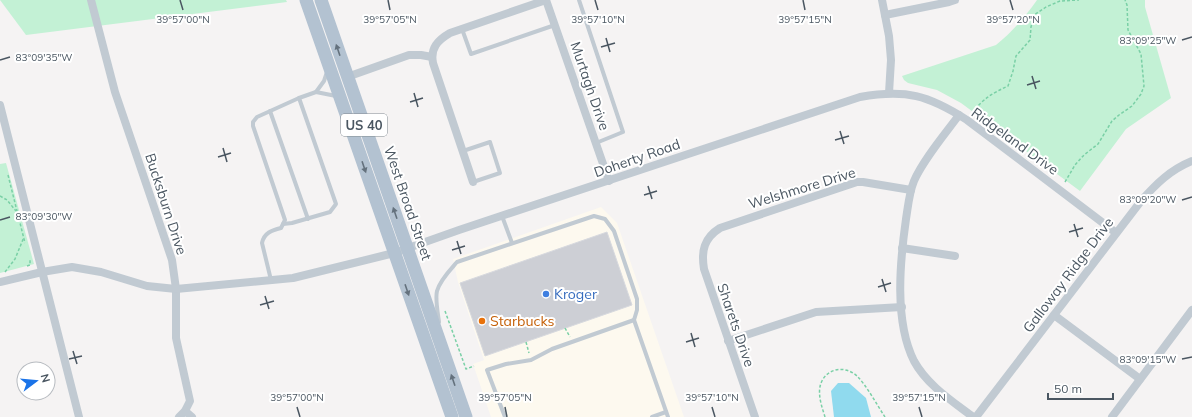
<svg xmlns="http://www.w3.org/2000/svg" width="1192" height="417" font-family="Mulish,sans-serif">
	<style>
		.commercial { fill: #fdf9ef }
		.green { fill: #c3f1d5 }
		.water { fill: #90daee }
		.building { fill: #cdcfd5; stroke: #d7d9de }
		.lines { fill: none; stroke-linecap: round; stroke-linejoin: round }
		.path { stroke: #7ad0a6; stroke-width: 1.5; stroke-dasharray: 3 2; stroke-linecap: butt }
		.lane { stroke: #c1cad2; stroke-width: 4 }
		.street { stroke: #c1cad2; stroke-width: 8 }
		.primary { stroke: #b3c2d1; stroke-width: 13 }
		.oneway { fill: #64717d }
		.ticks { fill: none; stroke: #4a5661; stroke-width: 1.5 }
		.shop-dot { fill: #3f7fe0; stroke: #fff; stroke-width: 1.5 }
		.food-dot { fill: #e8710a; stroke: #fff; stroke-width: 1.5 }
		.labels { text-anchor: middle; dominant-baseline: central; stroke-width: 4; stroke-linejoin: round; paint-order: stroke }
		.shield { fill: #fff; stroke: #808990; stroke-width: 1 }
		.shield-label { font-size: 13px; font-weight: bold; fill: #4a5661 }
		.street-label { font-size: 14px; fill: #4a5661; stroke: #fff }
		.shop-label { font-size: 14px; fill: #366cbe; stroke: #fff; text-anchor: start }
		.food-label { font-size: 14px; fill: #c56008; stroke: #fff; text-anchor: start }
		.ticks-label { font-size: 10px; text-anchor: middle; fill: #4a5661; stroke: #fff; stroke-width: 4; stroke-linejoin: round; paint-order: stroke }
	</style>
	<rect width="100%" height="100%" fill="#f5f3f3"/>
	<polygon class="commercial" points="601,207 617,223 684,417 491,417 473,364 484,360 458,282 453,259"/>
	<g class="green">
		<polygon points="0,0 286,0 287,2 26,35"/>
		<path d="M1037 0H1145V7L1171 98 1126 129 1080 191 961 103 937 90 908 83 904 80 902 76 996 45C1012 32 1025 17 1037 0Z"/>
		<polygon points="6,163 34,264 0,273 0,164"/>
	</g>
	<polygon class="water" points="838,383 849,383 866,398 871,417 834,417 831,391"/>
	<polygon class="building" points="607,232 632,305 485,356 460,283"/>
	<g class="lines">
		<g class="path">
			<path d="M972 113C984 98 991 94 1008 86L1013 71 1016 56 1030 40 1031 27 1034 15 1046 7 1060 1 1079 0"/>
			<polyline points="8,175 25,243"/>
			<polyline points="1065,182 1075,165 1084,155 1098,144 1112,121 1119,115 1132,106 1141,94 1144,86 1141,54 1128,30 1127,5 1125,0"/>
			<polyline points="0,196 7,200 16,211"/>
			<polyline points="27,266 30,265 30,260"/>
			<polyline points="5,272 15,259 24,237"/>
			<polyline points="445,311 466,369 474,366"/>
			<polyline points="565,328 570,337"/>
			<polyline points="526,342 529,353"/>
			<path d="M825 417C822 407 817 394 821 383 827 368 845 365 857 376 867 386 877 405 885 417"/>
		</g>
		<g class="lane">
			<polyline points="579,0 623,132 596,143"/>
			<polyline points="462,29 471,54 555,25"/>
			<polyline points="316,92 324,81 327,72"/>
			<polyline points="270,111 308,219"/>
			<polyline points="463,151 490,142 500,173 473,182"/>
			<polyline points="502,216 512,243"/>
			<polyline points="283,224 292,223 330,212 336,204 299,98"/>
			<path d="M271 280 262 243C264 233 272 230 281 228L285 220 253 126V122L257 117 299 98 316 92 336 96"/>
			<path d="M439 322C438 314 435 299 437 291 440 280 450 270 457 262L594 216 605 219 614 231 637 299V310L634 320"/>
			<polyline points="505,417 487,370 506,364 531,360 552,349 634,320 668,417"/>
			<polyline points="652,417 666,412"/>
		</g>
		<g class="street">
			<polyline points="91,0 115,92 172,260 176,289 176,338 190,401 185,411 179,417"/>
			<polyline points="546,0 609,181"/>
			<polyline points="882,0 889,36 891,60 889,93"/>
			<polyline points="885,15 949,2 955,0"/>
			<polyline points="347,77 409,55 421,55 432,57"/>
			<polyline points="0,105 79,417"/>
			<path d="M959 115C945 134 923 160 914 181 909 193 908 207 906 219 900 261 894 321 914 361 927 385 952 401 973 417"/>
			<path d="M473 182 433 63C430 48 438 40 450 33L546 0"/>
			<polyline points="902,248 955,256"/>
			<path d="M0 282 42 272 72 267 101 272 147 286 176 289 293 278 394 253 459 230 860 97C906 89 928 95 967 120L1115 232"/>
			<polyline points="1054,315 1140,379"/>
			<polyline points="728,341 816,312 902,307"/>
			<polyline points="185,411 192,417"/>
			<path d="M755 417 704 269C701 251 704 238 720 228L857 182H863L911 190"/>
			<path d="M976 417 1141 201C1156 184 1170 170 1192 161"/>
			<polyline points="1112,417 1192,310"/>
		</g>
		<g class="primary">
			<polyline points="306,0 452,417"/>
			<polyline points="321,0 466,417"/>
		</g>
	</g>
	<defs><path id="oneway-solid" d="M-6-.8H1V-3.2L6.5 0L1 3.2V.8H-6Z"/></defs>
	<g class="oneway">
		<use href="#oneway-solid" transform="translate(338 50) rotate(-109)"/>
		<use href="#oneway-solid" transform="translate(364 167) rotate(71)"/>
		<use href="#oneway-solid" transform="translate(395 213) rotate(-109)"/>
		<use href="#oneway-solid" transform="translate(407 290) rotate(71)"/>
		<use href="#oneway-solid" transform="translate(453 380) rotate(-109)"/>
	</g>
	<path class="ticks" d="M180 0 183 10M388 0 390 10M595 0 598 10M803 0 805 10M1010 0 1013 10M606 38 610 52M1182 40 1192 37M601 47 615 43M0 60 10 57M1032 76 1036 89M1027 85 1040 81M414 93 418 107M410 102 423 98M840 131 844 144M835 140 849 136M223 148 227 162M218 157 231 153M648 186 652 199M644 195 657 191M1182 200 1192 197M0 220 10 217M1074 224 1078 237M1069 232 1083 228M457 241 461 254M452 250 465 246M882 279 886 292M878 287 891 283M265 296 269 309M260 305 274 301M691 333 695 347M686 342 699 338M73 351 77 364M69 359 82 356M1182 359 1192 357M297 407 300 417M505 407 507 417M712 407 715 417M919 407 922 417"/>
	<circle class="shop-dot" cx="546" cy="294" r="4"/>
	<circle class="food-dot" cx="482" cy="321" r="4"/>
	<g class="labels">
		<rect class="shield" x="341" y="114" width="46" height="22" rx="3"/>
		<g class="shield-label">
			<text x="364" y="125">US 40</text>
		</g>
		<g class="street-label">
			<text transform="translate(590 86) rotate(71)">Murtagh Drive</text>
			<text transform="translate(1015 141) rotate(36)">Ridgeland Drive</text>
			<text transform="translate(637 158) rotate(-19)">Doherty Road</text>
			<text transform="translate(802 188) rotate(-17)">Welshmore Drive</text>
			<text transform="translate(408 203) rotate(71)">West Broad Street</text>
			<text transform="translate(166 204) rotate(72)">Bucksburn Drive</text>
			<text transform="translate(1068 275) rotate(-53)">Galloway Ridge Drive</text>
			<text transform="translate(736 325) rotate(71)">Sharets Drive</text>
		</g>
		<g class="shop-label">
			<text x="554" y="294">Kroger</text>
		</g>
		<g class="food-label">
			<text x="490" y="321">Starbucks</text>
		</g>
	</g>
	<g class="ticks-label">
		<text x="183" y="23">39°57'00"N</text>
		<text x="390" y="23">39°57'05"N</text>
		<text x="598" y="23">39°57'10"N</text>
		<text x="805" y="23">39°57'15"N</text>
		<text x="1013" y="23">39°57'20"N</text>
		<text x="1148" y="44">83°09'25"W</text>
		<text x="44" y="61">83°09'35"W</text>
		<text x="1148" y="203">83°09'20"W</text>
		<text x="44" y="220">83°09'30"W</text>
		<text x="1148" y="363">83°09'15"W</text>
		<text x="297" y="401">39°57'00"N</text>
		<text x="505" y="401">39°57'05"N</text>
		<text x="712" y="401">39°57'10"N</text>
		<text x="919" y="401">39°57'15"N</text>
	</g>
	<g transform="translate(36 381) rotate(74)"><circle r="19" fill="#ffffff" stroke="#b7bbc0"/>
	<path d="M0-3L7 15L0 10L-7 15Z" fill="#1a73e8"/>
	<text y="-6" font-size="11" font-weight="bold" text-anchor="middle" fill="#4a5661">N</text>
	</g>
	<path d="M1048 393v6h65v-6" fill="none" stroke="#4a5661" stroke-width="2"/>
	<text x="1054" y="393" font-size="12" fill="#4a5661" stroke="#ffffff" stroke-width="3" paint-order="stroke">50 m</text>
</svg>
